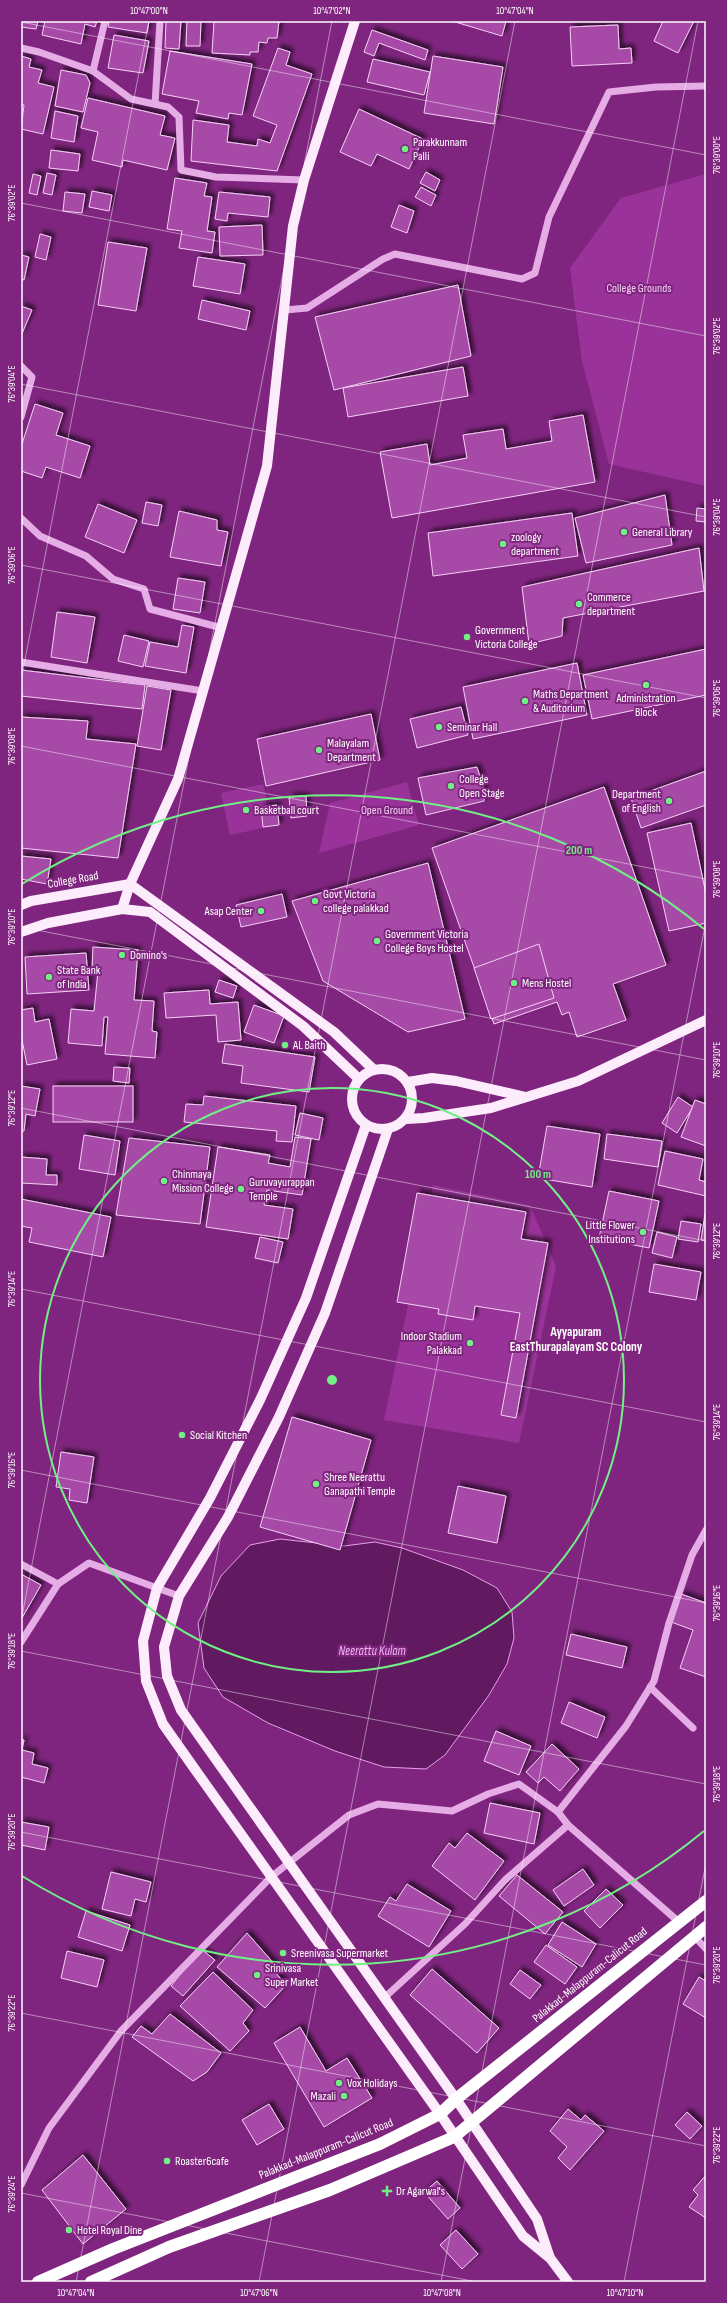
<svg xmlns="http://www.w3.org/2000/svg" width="727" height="2303" font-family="'Sofia Sans Condensed',sans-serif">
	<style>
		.green { fill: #9a3399 }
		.water { fill: #611a5f; stroke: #e6a0e7 }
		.building { fill: #a749a6; stroke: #f5cff5; filter: url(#shadow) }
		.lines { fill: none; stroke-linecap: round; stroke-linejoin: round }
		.minor { stroke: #e6ace6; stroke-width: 7 }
		.major { stroke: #fdedfc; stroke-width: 10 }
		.highway { stroke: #fff; stroke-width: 12 }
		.ticks { fill: none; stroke: #fff; stroke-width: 1; stroke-opacity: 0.45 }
		.ring { fill: none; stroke: #71f085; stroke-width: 2 }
		.poi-dot { fill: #71f085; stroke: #80257f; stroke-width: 1.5 }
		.labels { text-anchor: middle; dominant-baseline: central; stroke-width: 4; stroke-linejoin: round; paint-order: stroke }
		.poi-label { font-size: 12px; fill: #fff; stroke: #80257f; text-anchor: start }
		.park-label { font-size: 12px; fill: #f5cff5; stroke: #80257f }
		.street-label { font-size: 12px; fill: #fff; stroke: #80257f }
		.neighbourhood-label { font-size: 13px; font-weight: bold; fill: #fff; stroke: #80257f }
		.water-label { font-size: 13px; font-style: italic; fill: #eeb7ee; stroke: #80257f }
		.centre { fill: #71f085; stroke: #80257f; stroke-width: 2 }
		.ring-label { font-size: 12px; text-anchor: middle; font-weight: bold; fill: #71f085; stroke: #80257f; stroke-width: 4; stroke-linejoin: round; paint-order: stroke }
		.neatline { fill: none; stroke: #fff; stroke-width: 1.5 }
		.ticks-label { font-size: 10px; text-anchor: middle; fill: #fff }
	</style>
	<defs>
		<filter id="shadow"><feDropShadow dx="3.5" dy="-3.5" stdDeviation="2" flood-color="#0009"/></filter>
	</defs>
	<rect width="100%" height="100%" fill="#80257f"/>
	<g class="green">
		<polygon points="706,174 706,486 609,464 582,361 570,268 621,198"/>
		<polygon points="407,782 419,825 319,853 330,803"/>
		<polygon points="263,784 272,826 230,835 221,793"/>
		<polygon points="433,1185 530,1205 556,1267 519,1443 384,1420"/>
	</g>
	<polygon class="water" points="280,1539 344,1546 375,1542 402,1548 463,1570 497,1588 512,1612 514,1638 507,1664 489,1695 445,1755 426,1769 384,1767 335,1751 268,1723 223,1697 204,1668 198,1623 221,1576 250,1545"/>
	<g class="building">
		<polygon points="21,21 38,21 36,29 21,27"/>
		<polygon points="45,21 97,21 95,27 85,24 81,44 42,35"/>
		<polygon points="109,21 149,21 147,33 108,27"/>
		<polygon points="166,21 181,21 179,49 165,48"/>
		<polygon points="187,21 201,21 200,46 186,46"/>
		<polygon points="214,21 279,21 277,38 268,38 267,43 259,42 258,52 250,52 250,55 212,53"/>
		<polygon points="452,21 506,21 502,36"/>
		<polygon points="663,21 694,21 678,53 654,41"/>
		<polygon points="618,25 619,49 631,48 632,63 572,66 570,27"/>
		<polygon points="372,30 428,50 425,60 379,43 374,56 364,52"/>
		<polygon points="114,35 149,41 143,73 108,68"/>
		<polygon points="278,48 290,52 286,65 312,74 277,171 191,161 193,120 229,125 227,142 257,146 258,139 270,143 277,125 253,116"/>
		<polygon points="170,51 252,64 242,115 229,113 228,119 196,113 199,101 162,94"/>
		<polygon points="21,56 31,59 29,67 42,70 38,83 54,87 43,134 21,129 24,105 21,104"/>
		<polygon points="433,56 503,67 494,124 424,113"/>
		<polygon points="373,59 430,72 424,95 367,82"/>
		<polygon points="61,70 86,75 90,83 83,112 55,106"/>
		<polygon points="88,98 165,116 160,135 175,138 167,170 123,160 122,167 92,160 98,132 81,128"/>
		<polygon points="359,109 423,139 409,169 377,154 371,166 340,152"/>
		<polygon points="55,111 78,116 74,142 51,138"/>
		<polygon points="51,150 80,154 78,171 49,168"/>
		<polygon points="426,172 440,180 435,191 420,183"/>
		<polygon points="47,173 56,175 52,195 43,193"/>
		<polygon points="33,174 41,176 37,195 29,193"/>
		<polygon points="175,178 207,183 204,196 212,197 207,231 215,232 212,253 179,248 182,231 167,229"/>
		<polygon points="421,187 436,195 431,206 415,197"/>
		<polygon points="92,191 112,195 109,211 89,207"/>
		<polygon points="65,192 85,194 82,213 63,211"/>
		<polygon points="219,192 270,197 268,217 228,213 227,221 215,219"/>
		<polygon points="399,205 414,211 407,233 391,227"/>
		<polygon points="262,225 263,255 220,256 219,227"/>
		<polygon points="40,234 51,237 46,260 35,257"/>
		<polygon points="108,242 147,248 136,311 98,305"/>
		<polygon points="21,255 29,257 24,280 21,279"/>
		<polygon points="198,257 245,264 240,294 193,286"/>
		<polygon points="458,285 471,356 334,390 315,317"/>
		<polygon points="202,300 250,311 246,330 198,319"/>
		<polygon points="21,306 32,310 21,336"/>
		<polygon points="463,367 468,396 348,417 343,388"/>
		<polygon points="35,404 63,413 56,435 90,446 80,478 46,467 42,478 21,471 21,447"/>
		<polygon points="583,415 595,482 392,518 380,452 427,444 430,465 467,458 463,435 503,429 506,449 552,441 549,421"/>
		<polygon points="665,495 672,545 586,563 575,518"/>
		<polygon points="146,502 162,505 158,526 142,523"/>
		<polygon points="98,504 137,520 124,553 85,537"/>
		<polygon points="697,508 706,509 706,522 696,521"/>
		<polygon points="179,511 217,520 217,530 228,532 221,566 170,557"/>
		<polygon points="572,513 578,556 433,576 428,533"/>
		<polygon points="699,548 704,591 563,618 562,636 529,644 522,587"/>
		<polygon points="178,578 205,582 200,613 173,609"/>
		<polygon points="57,612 95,617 87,663 51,657"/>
		<polygon points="182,625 194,627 186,673 145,666 150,642 178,647"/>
		<polygon points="124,635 149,641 143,667 118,661"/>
		<polygon points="706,649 706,695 592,719 583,675"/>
		<polygon points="577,663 587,715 473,739 463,687"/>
		<polygon points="21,670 145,685 142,709 21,696"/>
		<polygon points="147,686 171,690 161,750 137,746"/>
		<polygon points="461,707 468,735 417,748 410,719"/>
		<polygon points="371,714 380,760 266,786 257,739"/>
		<polygon points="21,717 88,721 86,739 136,744 118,858 21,848"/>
		<polygon points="477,767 485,793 484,801 426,815 418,778"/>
		<polygon points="706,771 706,805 641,828 631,798"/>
		<polygon points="604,787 666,965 613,984 626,1020 577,1037 569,1012 562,1015 557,1002 494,1024 432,848"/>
		<polygon points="306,796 307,816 291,818 289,797"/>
		<polygon points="277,805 279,825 263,827 261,807"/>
		<polygon points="691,823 706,894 706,923 669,931 647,833"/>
		<polygon points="21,856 51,859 47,884 21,879"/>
		<polygon points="428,863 465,1019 408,1032 323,981 292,901"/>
		<polygon points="282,894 287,917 241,927 236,905"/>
		<polygon points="539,944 554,998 491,1019 474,968"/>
		<polygon points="93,947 138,950 134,1000 154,1001 152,1031 157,1032 155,1058 105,1054 108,1017 104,1017 102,1046 68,1043 71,1009 94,1011 98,971 92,970"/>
		<polygon points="86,953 89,990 27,994 25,957"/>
		<polygon points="219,980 237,986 233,998 215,992"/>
		<polygon points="209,990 210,1004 238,1002 241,1040 218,1042 216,1015 166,1018 164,993"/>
		<polygon points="254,1005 284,1016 274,1043 244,1032"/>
		<polygon points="33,1008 35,1022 49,1019 57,1059 27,1065 21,1035 21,1010"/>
		<polygon points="225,1044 315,1057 309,1092 241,1083 243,1066 222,1063"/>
		<polygon points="114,1067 130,1068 129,1083 113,1081"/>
		<polygon points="21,1086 40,1089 35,1116 26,1114 24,1131 21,1131"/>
		<rect x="53" y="1086" width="80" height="36"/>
		<polygon points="204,1096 296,1106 292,1142 276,1141 277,1131 184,1122 186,1104 203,1105"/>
		<polygon points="678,1097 693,1107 677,1133 662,1123"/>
		<polygon points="695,1100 706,1104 706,1146 681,1137"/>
		<polygon points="300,1113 323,1118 319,1140 295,1135"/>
		<polygon points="547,1126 600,1134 592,1187 538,1178"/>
		<polygon points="607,1134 662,1141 658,1167 604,1159"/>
		<polygon points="84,1135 120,1141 115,1175 79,1169"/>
		<polygon points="295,1137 311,1139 302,1195 267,1190 264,1205 293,1209 288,1239 206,1227 218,1147 270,1155 268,1163 290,1167"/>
		<polygon points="129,1138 210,1147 200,1224 116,1215"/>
		<polygon points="665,1151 703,1159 699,1180 706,1182 706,1196 658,1185"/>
		<polygon points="21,1157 47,1159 46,1175 57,1175 57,1185 21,1183"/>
		<polygon points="609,1191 659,1201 649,1248 599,1238"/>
		<polygon points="417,1193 526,1212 521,1239 548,1243 516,1418 501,1415 520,1313 475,1306 473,1320 438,1314 439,1309 397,1302"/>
		<polygon points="21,1199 111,1217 103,1257 29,1242 32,1228 21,1226"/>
		<polygon points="705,1214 706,1215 706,1240 701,1240"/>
		<polygon points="681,1221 701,1224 698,1242 678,1239"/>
		<polygon points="657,1232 677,1237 672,1258 652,1253"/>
		<polygon points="260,1237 283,1242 278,1263 255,1258"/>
		<polygon points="654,1264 701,1272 696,1300 649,1292"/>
		<polygon points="292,1417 371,1440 340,1550 260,1527"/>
		<polygon points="61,1452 94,1457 87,1503 69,1500 70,1489 56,1487"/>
		<polygon points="458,1486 506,1496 497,1543 448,1533"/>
		<polygon points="21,1574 41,1585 22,1618 21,1618"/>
		<polygon points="681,1594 706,1603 706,1677 680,1668 693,1630 671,1622"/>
		<polygon points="571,1634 627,1647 622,1668 566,1655"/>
		<polygon points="569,1702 605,1717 597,1738 561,1723"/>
		<polygon points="496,1731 531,1746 519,1775 484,1761"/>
		<polygon points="21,1739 24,1740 22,1750 34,1753 32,1764 48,1768 44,1783 21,1777"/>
		<polygon points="552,1744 579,1769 560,1791 544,1777 538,1783 526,1772"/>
		<polygon points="490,1803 540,1813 534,1844 484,1833"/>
		<polygon points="21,1822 49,1827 45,1850 21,1845"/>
		<polygon points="467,1833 504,1861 475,1900 432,1866 449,1843 455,1848"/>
		<polygon points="583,1869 594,1885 564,1906 553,1890"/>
		<polygon points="111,1872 151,1882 146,1902 135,1899 131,1916 102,1909"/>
		<polygon points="517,1875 563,1912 545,1934 499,1896"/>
		<polygon points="407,1884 451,1911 429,1947 378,1916 390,1897 396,1901"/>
		<polygon points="606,1889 623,1905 600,1928 584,1911"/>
		<polygon points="86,1911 130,1925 122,1951 78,1937"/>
		<polygon points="562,1922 596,1944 582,1967 548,1945"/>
		<polygon points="247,1933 277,1967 275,1972 286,1985 265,2008 217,1967"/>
		<polygon points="546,1945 577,1967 565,1984 534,1962"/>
		<polygon points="201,1949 215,1960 183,1996 171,1986"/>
		<polygon points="67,1951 104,1960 97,1987 61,1978"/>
		<polygon points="432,1969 499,2028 477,2053 410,1995"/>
		<polygon points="520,1970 541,1985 530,1999 510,1984"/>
		<polygon points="213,1972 253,2010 243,2023 249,2031 230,2051 180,2006"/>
		<polygon points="699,1977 706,1981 706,2018 683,2004"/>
		<polygon points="170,2014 221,2053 207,2072 193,2081 132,2037 141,2026 152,2034"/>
		<polygon points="300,2027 326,2071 347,2058 372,2098 324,2127 274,2043"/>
		<polygon points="269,2104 284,2129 257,2145 242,2120"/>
		<polygon points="568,2109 581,2120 585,2115 604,2131 570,2170 558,2158 567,2147 550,2131"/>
		<polygon points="687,2112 702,2126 690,2139 675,2125"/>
		<polygon points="83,2155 126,2209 83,2244 42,2190"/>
		<polygon points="706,2175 706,2218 689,2207 698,2195 693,2190"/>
		<polygon points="437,2181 460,2208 448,2219 424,2192"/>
		<polygon points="456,2230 478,2254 462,2269 440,2245"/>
	</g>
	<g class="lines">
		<g class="minor">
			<polyline points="21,48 39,52 93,71 131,99 168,107 179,117 181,170 216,177 304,180"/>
			<polyline points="93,71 105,21"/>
			<polyline points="155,104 160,21"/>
			<polyline points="285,310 307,308 383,259 395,254 522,279 535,273 549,217 609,92 656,87 706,86"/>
			<polyline points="21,366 32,377 21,417"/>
			<polyline points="21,518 40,536 86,556 113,579 144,589 150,609 222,628"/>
			<polyline points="21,662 203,691"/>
			<polyline points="21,1564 58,1584"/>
			<polyline points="21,1642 58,1584 89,1563 179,1596"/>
			<polyline points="650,1687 693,1728"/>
			<polyline points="558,1812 626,1726 654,1681 669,1623 692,1555 706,1530"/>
			<polyline points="694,1936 706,1949"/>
			<polyline points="384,1998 465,1924 505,1880 568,1825"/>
			<polyline points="21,2185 49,2128 121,2031 271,1877 349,1815 378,1804 452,1811 488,1794 519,1784 558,1812 568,1825 679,1922"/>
		</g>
		<g class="major">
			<polyline points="130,884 334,1032 373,1069"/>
			<polyline points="21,905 31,901 130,884"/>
			<polyline points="122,909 130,884 178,779 267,466 293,226 304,180 355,21"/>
			<polyline points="21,932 48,923 122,909 150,912 303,1026 359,1079"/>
			<circle cx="382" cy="1099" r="30"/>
			<polyline points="408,1082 432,1078 456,1081 526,1097"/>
			<polyline points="406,1119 424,1118 491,1108 578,1081 706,1020"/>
			<polyline points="366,1125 306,1298 260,1400 210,1498 157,1588 143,1641 146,1681 163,1724 194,1768 440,2114 523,2236 550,2258 568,2282"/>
			<polyline points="388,1129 325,1313 279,1417 228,1517 179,1596 164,1647 167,1676 181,1710 456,2099 537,2219 550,2258"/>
		</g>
		<g class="highway">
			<polyline points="38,2282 113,2249 380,2144 440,2114 456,2099 706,1901"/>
			<polyline points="91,2282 169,2247 330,2190 454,2137 706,1927"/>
		</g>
	</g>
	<path class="ticks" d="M21 22 706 155M21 203 706 336M21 384 706 517M21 565 706 698M21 680 149 21M21 746 706 879M21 927 706 1060M21 1108 706 1241M21 1289 706 1422M21 1470 706 1603M21 1621 332 21M21 1651 706 1784M21 1832 706 1965M21 2013 706 2146M21 2193 477 2282M76 2282 515 21M259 2282 698 21M441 2282 706 921M624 2282 706 1863"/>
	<g class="ring">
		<circle cx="332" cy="1380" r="292"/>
		<path d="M704 1831A585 585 0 0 1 22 1876M22 884A585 585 0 0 1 704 929"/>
	</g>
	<g class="poi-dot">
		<circle cx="405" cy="149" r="4"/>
		<circle cx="624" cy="532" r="4"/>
		<circle cx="503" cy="544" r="4"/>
		<circle cx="579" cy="604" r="4"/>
		<circle cx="467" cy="637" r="4"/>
		<circle cx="646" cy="685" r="4"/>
		<circle cx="525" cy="701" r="4"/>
		<circle cx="439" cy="727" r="4"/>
		<circle cx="319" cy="750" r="4"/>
		<circle cx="451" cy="786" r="4"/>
		<circle cx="669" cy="801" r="4"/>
		<circle cx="246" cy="810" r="4"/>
		<circle cx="315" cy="901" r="4"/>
		<circle cx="261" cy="911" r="4"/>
		<circle cx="377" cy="941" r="4"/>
		<circle cx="122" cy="955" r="4"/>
		<circle cx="49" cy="977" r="4"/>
		<circle cx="514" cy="983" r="4"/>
		<circle cx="285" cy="1045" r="4"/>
		<circle cx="164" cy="1181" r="4"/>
		<circle cx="241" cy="1189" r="4"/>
		<circle cx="643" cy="1232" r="4"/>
		<circle cx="470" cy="1343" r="4"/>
		<circle cx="182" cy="1435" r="4"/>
		<circle cx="316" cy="1484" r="4"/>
		<circle cx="283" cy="1953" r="4"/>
		<circle cx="257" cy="1975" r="4"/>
		<circle cx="339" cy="2083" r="4"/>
		<circle cx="344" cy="2096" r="4"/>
		<circle cx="167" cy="2161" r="4"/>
		<path d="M385 2185h4v4h4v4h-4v4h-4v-4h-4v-4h4z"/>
		<circle cx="69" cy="2230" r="4"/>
	</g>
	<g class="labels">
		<g class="poi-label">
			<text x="413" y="142">Parakkunnam<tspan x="413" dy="14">Palli</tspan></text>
			<text x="632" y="532">General Library</text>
			<text x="511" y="537">zoology<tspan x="511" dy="14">department</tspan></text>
			<text x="587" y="597">Commerce<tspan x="587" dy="14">department</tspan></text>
			<text x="475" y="630">Government<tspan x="475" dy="14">Victoria College</tspan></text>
			<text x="533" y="694">Maths Department<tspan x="533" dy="14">&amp; Auditorium</tspan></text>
			<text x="646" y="698" text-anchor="middle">Administration<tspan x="646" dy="14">Block</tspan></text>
			<text x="447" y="727">Seminar Hall</text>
			<text x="327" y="743">Malayalam<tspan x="327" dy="14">Department</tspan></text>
			<text x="459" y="779">College<tspan x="459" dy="14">Open Stage</tspan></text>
			<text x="661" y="794" text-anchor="end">Department<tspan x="661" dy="14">of English</tspan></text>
			<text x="254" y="810">Basketball court</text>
			<text x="323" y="894">Govt Victoria<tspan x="323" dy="14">college palakkad</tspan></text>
			<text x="253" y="911" text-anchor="end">Asap Center</text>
			<text x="385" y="934">Government Victoria<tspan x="385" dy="14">College Boys Hostel</tspan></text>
			<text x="130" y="955">Domino's</text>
			<text x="57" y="970">State Bank<tspan x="57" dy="14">of India</tspan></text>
			<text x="522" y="983">Mens Hostel</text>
			<text x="293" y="1045">AL Baith</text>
			<text x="172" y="1174">Chinmaya<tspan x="172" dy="14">Mission College</tspan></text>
			<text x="249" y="1182">Guruvayurappan<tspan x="249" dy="14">Temple</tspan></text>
			<text x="635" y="1225" text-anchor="end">Little Flower<tspan x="635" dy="14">Institutions</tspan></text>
			<text x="462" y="1336" text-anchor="end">Indoor Stadium<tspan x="462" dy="14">Palakkad</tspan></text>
			<text x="190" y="1435">Social Kitchen</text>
			<text x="324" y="1477">Shree Neerattu<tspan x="324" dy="14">Ganapathi Temple</tspan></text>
			<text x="291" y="1953">Sreenivasa Supermarket</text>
			<text x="265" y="1968">Srinivasa<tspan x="265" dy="14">Super Market</tspan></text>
			<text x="347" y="2083">Vox Holidays</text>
			<text x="336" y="2096" text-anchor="end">Mazali</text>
			<text x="175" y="2161">Roaster6cafe</text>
			<text x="396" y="2191">Dr Agarwal's</text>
			<text x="77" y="2230">Hotel Royal Dine</text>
		</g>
		<g class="park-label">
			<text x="639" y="288">College Grounds</text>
			<text x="387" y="810">Open Ground</text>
		</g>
		<g class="street-label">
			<text transform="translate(73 880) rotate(-10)">College Road</text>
			<text transform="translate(590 1975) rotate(-39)">Palakkad-Malappuram-Calicut Road</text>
			<text transform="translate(326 2149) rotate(-22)">Palakkad-Malappuram-Calicut Road</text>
		</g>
		<g class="neighbourhood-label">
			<text x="576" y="1332">Ayyapuram<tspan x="576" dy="15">EastThurapalayam SC Colony</tspan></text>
		</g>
		<g class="water-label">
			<text x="372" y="1651">Neerattu Kulam</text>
		</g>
	</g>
	<circle cx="332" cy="1380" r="6" class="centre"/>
	<g class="ring-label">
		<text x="579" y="854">200 m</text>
		<text x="538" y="1178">100 m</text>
	</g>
	<rect width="727" height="2303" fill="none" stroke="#80257f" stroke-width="44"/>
	<rect x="22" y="22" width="683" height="2259" class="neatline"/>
	<g class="ticks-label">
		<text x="149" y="14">10°47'00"N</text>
		<text x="332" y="14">10°47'02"N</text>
		<text x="515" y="14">10°47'04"N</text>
		<text transform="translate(716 155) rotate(-90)" y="4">76°39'00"E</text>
		<text transform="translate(11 203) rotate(-90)" y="4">76°39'02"E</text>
		<text transform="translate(716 336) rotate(-90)" y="4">76°39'02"E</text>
		<text transform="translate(11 384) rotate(-90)" y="4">76°39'04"E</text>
		<text transform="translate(716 517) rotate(-90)" y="4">76°39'04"E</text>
		<text transform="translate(11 565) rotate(-90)" y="4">76°39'06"E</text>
		<text transform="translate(716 698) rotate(-90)" y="4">76°39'06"E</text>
		<text transform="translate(11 746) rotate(-90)" y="4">76°39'08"E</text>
		<text transform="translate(716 879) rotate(-90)" y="4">76°39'08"E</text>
		<text transform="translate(11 927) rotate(-90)" y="4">76°39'10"E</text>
		<text transform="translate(716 1060) rotate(-90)" y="4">76°39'10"E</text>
		<text transform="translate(11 1108) rotate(-90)" y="4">76°39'12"E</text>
		<text transform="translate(716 1241) rotate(-90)" y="4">76°39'12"E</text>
		<text transform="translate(11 1289) rotate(-90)" y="4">76°39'14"E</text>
		<text transform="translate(716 1422) rotate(-90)" y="4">76°39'14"E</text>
		<text transform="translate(11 1470) rotate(-90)" y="4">76°39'16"E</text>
		<text transform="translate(716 1603) rotate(-90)" y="4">76°39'16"E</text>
		<text transform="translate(11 1651) rotate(-90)" y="4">76°39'18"E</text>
		<text transform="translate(716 1784) rotate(-90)" y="4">76°39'18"E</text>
		<text transform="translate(11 1832) rotate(-90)" y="4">76°39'20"E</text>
		<text transform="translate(716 1965) rotate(-90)" y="4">76°39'20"E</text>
		<text transform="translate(11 2013) rotate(-90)" y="4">76°39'22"E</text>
		<text transform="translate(716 2145) rotate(-90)" y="4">76°39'22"E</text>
		<text transform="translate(11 2194) rotate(-90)" y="4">76°39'24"E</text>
		<text x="76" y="2296">10°47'04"N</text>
		<text x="259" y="2296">10°47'06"N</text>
		<text x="442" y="2296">10°47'08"N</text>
		<text x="625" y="2296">10°47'10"N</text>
	</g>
</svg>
